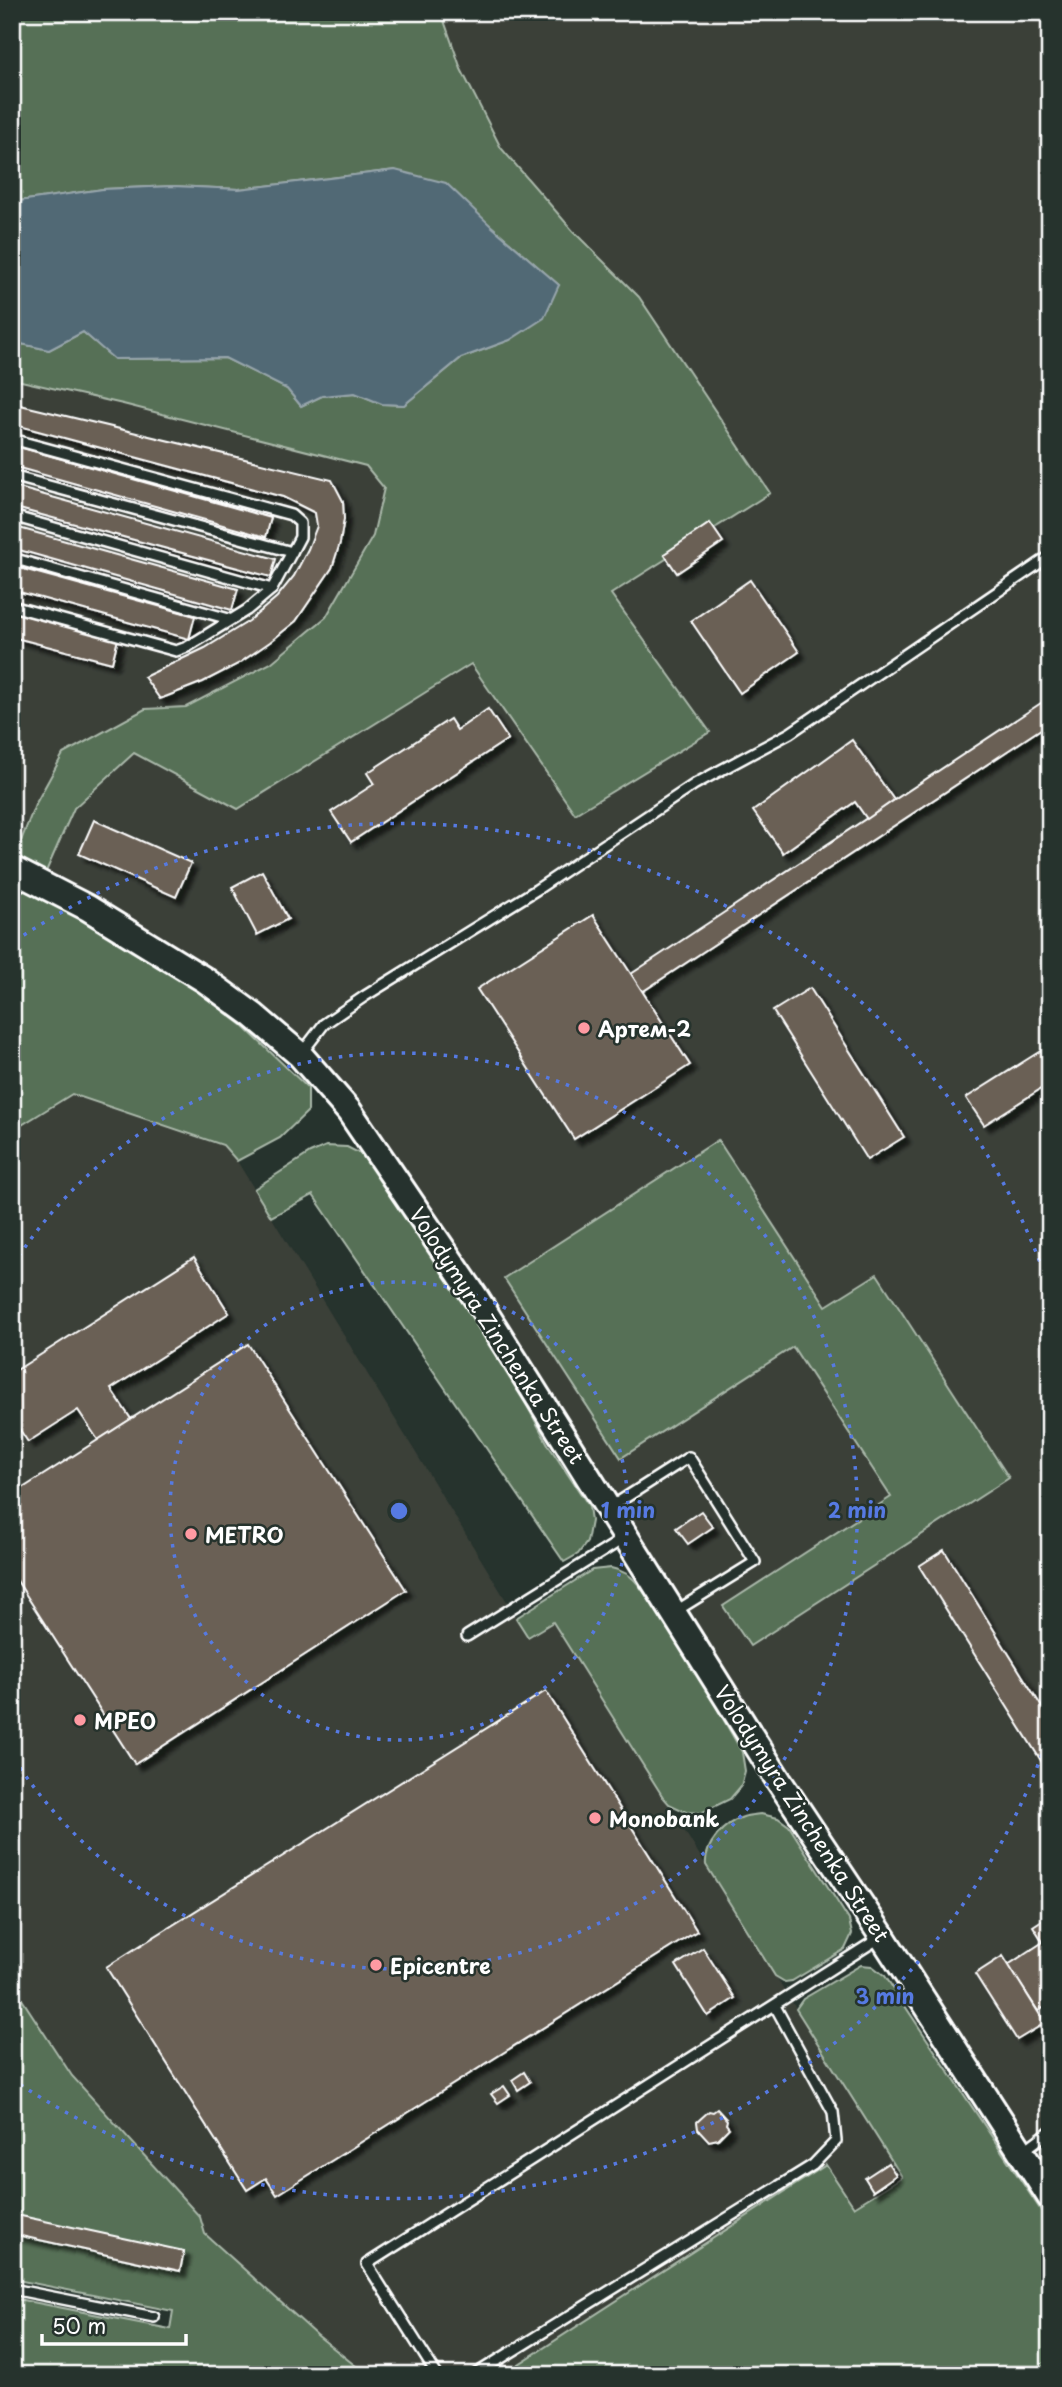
<svg xmlns="http://www.w3.org/2000/svg" width="1062" height="2387" font-family="'Playpen Sans',sans-serif">
	<style>
		.built { fill: #3b4039 }
		.green { fill: #567056; stroke: #aab8aa; stroke-width: 2 }
		.water { fill: #516975; stroke: #97a5ac; stroke-width: 2 }
		.building { fill: #6b6055; stroke: #fff; stroke-width: 2; filter: url(#shadow) }
		.lines { fill: none; stroke-linecap: round; stroke-linejoin: round }
		.service-casing { stroke: #fff; stroke-width: 14 }
		.secondary-casing { stroke: #fff; stroke-width: 30 }
		.service { stroke: #26332d; stroke-width: 9 }
		.secondary { stroke: #26332d; stroke-width: 24 }
		.ring { fill: none; stroke: #567ae2; stroke-width: 3.5; stroke-dasharray: 3.5 7 }
		.poi-dot { fill: #ff9aa2; stroke: #26332d; stroke-width: 2.5 }
		.labels { text-anchor: middle; dominant-baseline: central; stroke-width: 5; stroke-linejoin: round; paint-order: stroke }
		.poi-label { font-size: 21px; font-weight: bold; fill: #fff; stroke: #26332d; text-anchor: start }
		.street-label { font-size: 21px; fill: #fff; stroke: #26332d }
		.centre { fill: #567ae2; stroke: #26332d; stroke-width: 3.5 }
		.ring-label { font-size: 21px; text-anchor: middle; font-weight: bold; fill: #567ae2; stroke: #26332d; stroke-width: 5; stroke-linejoin: round; paint-order: stroke }
	</style>
	<defs>
		<filter id="shadow"><feDropShadow dx="6" dy="6" stdDeviation="2" flood-color="#0009"/></filter>
	</defs>
	<rect width="100%" height="100%" fill="#26332d"/>
	<filter id="ink" filterUnits="userSpaceOnUse"><feTurbulence type="fractalNoise" baseFrequency=".0143" numOctaves="2"/><feDisplacementMap in="SourceGraphic" scale="14" xChannelSelector="R" yChannelSelector="G"/><feConvolveMatrix kernelMatrix="1 2 1 2 8 2 1 2 1" color-interpolation-filters="sRGB"/></filter>
	<g filter="url(#ink)">
		<g class="built">
			<polygon points="441,12 1050,12 1050,2197 715,1675 300,1055 41,883 74,808 134,753 239,809 471,664 575,814 611,594 769,493 639,297 573,231 501,148 461,69"/>
			<polygon points="12,379 123,404 366,466 384,488 373,536 326,617 271,663 186,707 145,709 63,754 12,864"/>
			<polygon points="12,1074 223,1145 237,1161 528,1636 553,1622 902,2177 854,2207 826,2166 502,2375 367,2375 317,2335 205,2234 200,2217 72,2076 12,1984"/>
		</g>
		<g class="green">
			<polygon points="12,12 441,12 461,69 501,148 573,231 639,297 770,493 611,594 710,732 575,814 471,664 238,809 134,753 74,808 41,883 12,864 35,805 63,754 145,709 186,707 271,663 326,617 373,536 384,488 366,466 123,404 12,379 12,342 49,350 83,332 115,359 225,358 287,389 301,406 322,396 355,393 382,404 404,405 461,358 510,340 559,285 490,225 395,170 239,189 173,186 103,189 12,202"/>
			<polygon points="12,881 80,918 197,991 242,1025 308,1088 308,1111 280,1138 237,1161 223,1145 72,1094 12,1131"/>
			<polygon points="718,1140 826,1306 877,1274 1009,1478 750,1646 723,1606 891,1497 793,1347 621,1458 504,1278"/>
			<polygon points="326,1146 347,1147 363,1155 502,1360 549,1446 589,1506 591,1521 587,1542 578,1554 564,1562 313,1195 271,1217 254,1189 310,1153"/>
			<path d="M611 1568C616 1569 622 1571 627 1574 645 1585 666 1633 685 1652L742 1752 745 1771 741 1786 730 1799 701 1813 686 1812 669 1804 663 1797 553 1622 528 1637 516 1618 592 1570Z"/>
			<path d="M761 1814 778 1818 789 1826 849 1920 852 1934 845 1949 792 1981 785 1982 775 1976 706 1865C704 1845 724 1823 743 1817 748 1815 755 1815 761 1814Z"/>
			<polygon points="861,1965 872,1966 885,1976 1050,2224 1050,2375 502,2375 826,2165 854,2207 902,2177 796,2009 803,1999"/>
			<polygon points="12,1984 72,2076 200,2217 205,2234 317,2335 367,2375 12,2375 12,2298 170,2329 173,2311 12,2279"/>
		</g>
		<polygon class="water" points="395,170 446,183 490,225 559,285 544,318 510,340 461,358 404,405 382,404 355,393 322,396 301,406 287,389 225,358 114,359 83,332 49,350 12,342 12,202 103,189 173,186 239,189"/>
		<g class="building">
			<polygon points="12,403 332,480 343,501 344,519 340,543 332,568 296,621 270,642 238,664 203,682 160,699 144,677 205,648 249,621 277,597 294,576 308,549 317,526 315,513 283,497 12,424"/>
			<polygon points="12,445 271,518 266,537 12,466"/>
			<polygon points="12,486 276,559 271,577 12,507"/>
			<polygon points="710,523 723,542 677,573 664,554"/>
			<polygon points="12,526 238,589 232,610 12,548"/>
			<polygon points="12,566 195,616 189,639 12,590"/>
			<polygon points="750,580 799,652 740,693 691,621"/>
			<polygon points="12,612 118,639 112,663 12,637"/>
			<polygon points="1050,658 1050,676 1042,663"/>
			<polygon points="1050,697 1050,723 642,992 631,974"/>
			<polygon points="488,709 508,739 351,842 331,812 374,784 367,773 450,719 457,730"/>
			<polygon points="852,740 894,800 867,819 855,802 783,853 753,811"/>
			<polygon points="94,820 191,863 176,897 79,854"/>
			<polygon points="262,871 288,919 257,935 232,887"/>
			<polygon points="593,915 690,1065 574,1139 477,989"/>
			<polygon points="810,988 904,1137 867,1160 773,1011"/>
			<polygon points="1042,1050 1050,1062 1050,1083 984,1125 966,1098"/>
			<polygon points="194,1257 229,1313 111,1389 131,1419 98,1440 78,1410 28,1442 12,1418 12,1373"/>
			<polygon points="248,1344 406,1590 135,1764 12,1573 12,1495"/>
			<polygon points="701,1511 713,1527 688,1544 676,1528"/>
			<polygon points="944,1550 1050,1720 1050,1775 919,1566"/>
			<polygon points="546,1691 697,1931 277,2195 266,2178 247,2190 106,1967"/>
			<polygon points="1050,1915 1050,2004 1038,2011 1008,1965 1043,1942 1033,1926"/>
			<polygon points="703,1948 735,1998 708,2016 676,1965"/>
			<polygon points="1003,1956 1045,2023 1017,2040 975,1974"/>
			<polygon points="524,2072 530,2082 518,2090 512,2080"/>
			<polygon points="504,2086 510,2095 498,2103 491,2094"/>
			<polygon points="717,2109 727,2120 726,2124 729,2128 718,2139 709,2141 698,2129 697,2122 709,2111 713,2112"/>
			<polygon points="888,2163 896,2175 873,2191 865,2178"/>
			<polygon points="12,2214 184,2251 180,2271 12,2234"/>
		</g>
		<g class="lines">
			<g class="service-casing">
				<g id="service">
					<polyline points="12,439 291,515 300,523 300,537 292,552 12,476"/>
					<polyline points="12,516 272,589"/>
					<polyline points="12,558 229,619"/>
					<polyline points="12,606 176,651 187,647 247,610 272,589 292,552"/>
					<polyline points="301,1054 324,1024 365,996 536,890 695,784 790,733 1050,556"/>
					<polyline points="609,1508 689,1457 755,1562 676,1611"/>
					<polyline points="467,1636 623,1539"/>
					<polyline points="1022,2152 1050,2131"/>
					<polyline points="12,2289 154,2317"/>
					<polyline points="437,2375 367,2264 881,1937"/>
					<polyline points="474,2375 813,2165 836,2141 833,2112 775,2006"/>
				</g>
			</g>
			<g class="secondary-casing">
				<polyline id="secondary" points="12,869 88,908 205,980 253,1015 300,1055 349,1111 476,1298 779,1781 882,1936 1050,2197"/>
			</g>
			<use href="#service" class="service"/>
			<use href="#secondary" class="secondary"/>
		</g>
	</g>
	<g class="ring">
		<circle cx="399" cy="1511" r="229"/>
		<path d="M13 1265A458 458 0 1 1 13 1757"/>
		<path d="M1049 1735A687 687 0 0 1 15 2081M15 941A687 687 0 0 1 1049 1287"/>
	</g>
	<g class="poi-dot">
		<circle cx="584" cy="1028" r="7"/>
		<circle cx="191" cy="1534" r="7"/>
		<circle cx="80" cy="1720" r="7"/>
		<circle cx="595" cy="1818" r="7"/>
		<circle cx="376" cy="1965" r="7"/>
	</g>
	<g class="labels">
		<g class="poi-label">
			<text x="598" y="1028">Артем-2</text>
			<text x="205" y="1534">METRO</text>
			<text x="94" y="1720">МРЕО</text>
			<text x="609" y="1818">Monobank</text>
			<text x="390" y="1965">Epicentre</text>
		</g>
		<g class="street-label">
			<text transform="translate(498 1335) rotate(57)">Volodymyra Zinchenka Street</text>
			<text transform="translate(803 1813) rotate(57)">Volodymyra Zinchenka Street</text>
		</g>
	</g>
	<circle cx="399" cy="1511" r="10" class="centre"/>
	<g class="ring-label">
		<text x="628" y="1518">1 min</text>
		<text x="857" y="1518">2 min</text>
		<text x="885" y="2004">3 min</text>
	</g>
	<rect width="1062" height="2387" fill="none" stroke="#26332d" stroke-width="42"/>
	<rect x="21" y="21" width="1020" height="2345" fill="none" stroke="#fff" stroke-width="2.5" filter="url(#ink)"/>
	<path d="M42 2334v10h144v-10" fill="none" stroke="#ffffff" stroke-width="3.5"/>
	<text x="52" y="2334" font-size="21" fill="#ffffff" stroke="#26332d" stroke-width="5" paint-order="stroke">50 m</text>
</svg>
